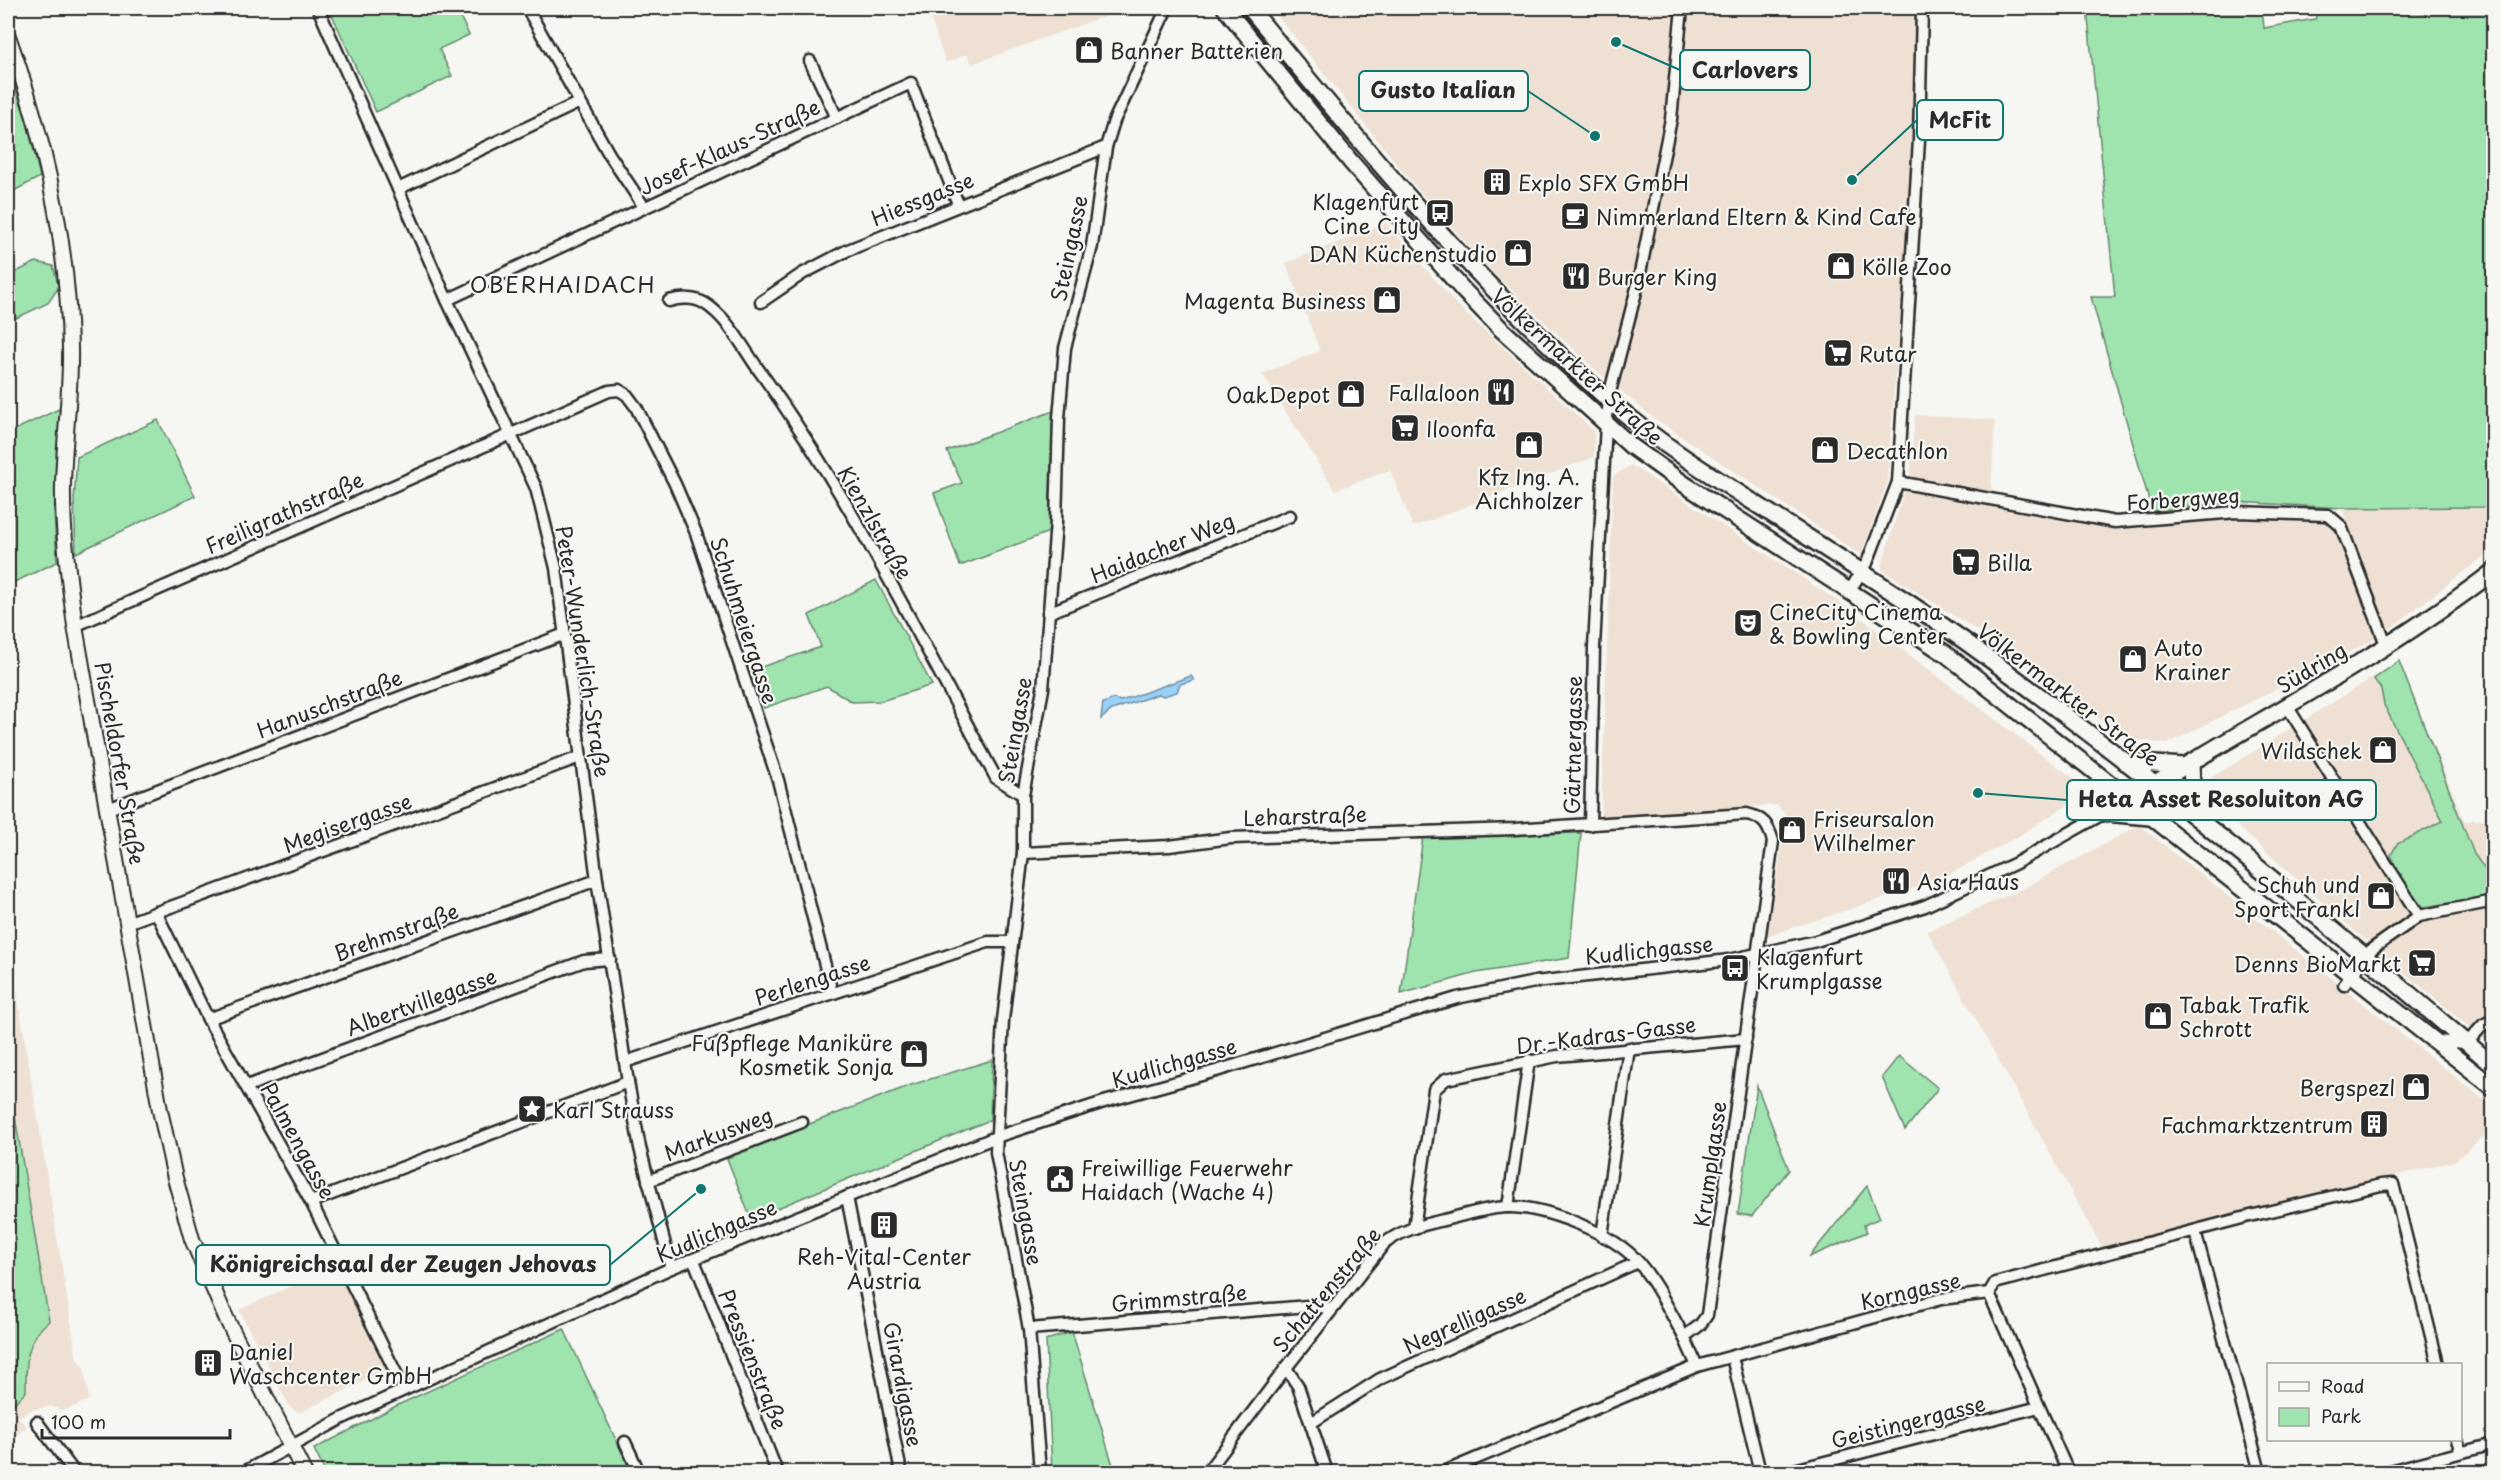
<svg xmlns="http://www.w3.org/2000/svg" width="2501" height="1480" font-family="'Playpen Sans',sans-serif">
	<style>
		.built { fill: #eee1d4 }
		.green { fill: #9fe3af; stroke: #65876d; stroke-width: 1.5 }
		.water { fill: #99d1f8; stroke: #6d8fa6; stroke-width: 1.5 }
		.lines { fill: none; stroke-linecap: round; stroke-linejoin: round }
		.street-casing { stroke: #2b2b2b; stroke-width: 15 }
		.secondary-casing { stroke: #2b2b2b; stroke-width: 18 }
		.primary-casing { stroke: #2b2b2b; stroke-width: 20 }
		.street { stroke: #f6f6f2; stroke-width: 10 }
		.secondary { stroke: #f6f6f2; stroke-width: 14 }
		.primary { stroke: #f6f6f2; stroke-width: 15 }
		.labels { text-anchor: middle; dominant-baseline: central; stroke-width: 4.5; stroke-linejoin: round; paint-order: stroke }
		.poi-label { font-size: 21px; fill: #2b2b2b; stroke: #f6f6f2; text-anchor: start }
		.street-label { font-size: 21px; fill: #2b2b2b; stroke: #f6f6f2 }
		.neighbourhood-label { font-size: 22px; letter-spacing: 1.5px; fill: #2b2b2b; stroke: #f6f6f2 }
		.leader { fill: none; stroke: #0f766e; stroke-width: 2 }
		.callout-dot { fill: #0f766e; stroke: #f6f6f2; stroke-width: 2 }
		.callout { fill: #f6f6f2; stroke: #0f766e; stroke-width: 2 }
		.callout-label { font-size: 22px; text-anchor: middle; font-weight: bold; fill: #2b2b2b }
	</style>
	<rect width="100%" height="100%" fill="#f6f6f2"/>
	<filter id="ink" filterUnits="userSpaceOnUse"><feTurbulence type="fractalNoise" baseFrequency=".0167" numOctaves="2"/><feDisplacementMap in="SourceGraphic" scale="12" xChannelSelector="R" yChannelSelector="G"/><feConvolveMatrix kernelMatrix="1 2 1 2 8 2 1 2 1" color-interpolation-filters="sRGB"/></filter>
	<g filter="url(#ink)">
		<g class="built">
			<polygon points="927,8 1128,8 972,64 967,54 946,63"/>
			<polygon points="1271,8 1914,8 1914,131 1887,484 1861,555 1652,417 1591,366 1493,273 1414,185"/>
			<polygon points="1386,223 1456,304 1594,431 1594,457 1413,527 1390,470 1335,490 1262,374 1320,351 1286,263"/>
			<polygon points="1915,415 1995,420 1991,492 1910,477"/>
			<polygon points="1631,465 1845,606 2090,791 2015,838 1939,880 1767,936 1787,816 1777,805 1601,817 1613,476"/>
			<polygon points="1904,491 2116,530 2228,520 2323,522 2336,530 2375,639 2167,744 2125,738 2009,651 1881,569"/>
			<polygon points="2493,507 2493,549 2387,631 2342,508"/>
			<polygon points="2399,661 2464,821 2493,819 2493,1047 2357,933 2195,788"/>
			<polygon points="2139,825 2493,1107 2493,1129 2454,1161 2103,1249 1927,931 2022,889"/>
			<polygon points="8,937 77,1359 84,1368 89,1400 63,1411 50,1406 32,1410 18,1417 27,1427 8,1441"/>
			<polygon points="342,1263 393,1367 299,1413 290,1407 239,1310"/>
		</g>
		<g class="green">
			<polygon points="329,8 456,8 469,35 439,49 452,76 376,112"/>
			<polygon points="2087,8 2262,8 2264,28 2315,19 2319,8 2493,8 2493,507 2342,508 2236,502 2152,511 2091,297 2115,297"/>
			<polygon points="8,66 27,122 40,177 8,194"/>
			<polygon points="36,262 53,266 59,287 48,303 8,322 8,276"/>
			<polygon points="61,408 54,514 57,562 8,585 8,433"/>
			<polygon points="1053,411 1049,532 960,566 934,493 962,483 947,451"/>
			<polygon points="158,420 195,496 76,553 74,500 77,457"/>
			<polygon points="876,580 932,685 881,701 852,702 827,686 764,708 752,670 821,647 809,615"/>
			<path d="M2399 661 2474 854 2492 879 2493 896 2491 897 2424 907C2409 896 2397 872 2391 855L2397 844 2443 821 2384 705 2381 689 2374 679Z"/>
			<polygon points="1581,833 1569,958 1476,973 1401,994 1423,837"/>
			<polygon points="1899,1056 1938,1088 1905,1130 1882,1077"/>
			<polygon points="992,1060 990,1120 751,1219 726,1156 911,1085"/>
			<path d="M8 1074 49 1321C25 1340 26 1363 26 1392L8 1409Z"/>
			<polygon points="1757,1086 1789,1170 1752,1216 1738,1214"/>
			<polygon points="1867,1186 1880,1218 1864,1225 1867,1232 1809,1257"/>
			<polygon points="564,1329 631,1472 325,1472 314,1449 400,1404"/>
			<polygon points="1072,1332 1115,1472 1052,1472 1046,1340"/>
		</g>
		<polygon class="water" points="1191,676 1194,680 1180,684 1177,692 1164,696 1158,694 1112,710 1101,719 1103,703 1114,699 1121,701"/>
		<g class="lines">
			<g class="street-casing">
				<g id="street">
					<polyline points="318,8 447,300 536,488 556,568 597,880 628,1082 640,1148 671,1268"/>
					<polyline points="527,8 609,154 644,207"/>
					<polyline points="810,61 837,118"/>
					<polyline points="398,189 578,103"/>
					<polyline points="447,300 911,83 958,204"/>
					<path d="M669 301C679 298 694 297 704 303 729 318 744 350 761 373 851 498 922 642 996 778L1023 795"/>
					<polyline points="761,302 802,274 848,250 1106,147"/>
					<polyline points="1898,482 2115,522 2237,512 2328,515 2341,526 2387,647"/>
					<polyline points="1850,590 1867,563 1898,482 1919,140 1922,8"/>
					<polyline points="1048,613 1290,516"/>
					<polyline points="75,626 609,391 619,390 627,395 636,407 675,484 696,533 778,780 832,993"/>
					<polyline points="2287,706 2419,916"/>
					<polyline points="108,809 565,634"/>
					<polyline points="2099,815 2155,820"/>
					<polyline points="2096,817 2100,775"/>
					<polyline points="1590,825 1594,647 1606,424 1611,388 1637,288 1671,119 1682,8"/>
					<path d="M1023 853 1169 846 1231 838 1515 829 1747 814C1764 818 1768 825 1773 841L1707 1315 1700 1325 1684 1337 1697 1366"/>
					<polyline points="156,912 208,1019 311,1202 404,1389"/>
					<polyline points="127,923 580,757"/>
					<polyline points="2344,985 2372,949 2419,916 2494,901"/>
					<polyline points="208,1019 597,880"/>
					<polyline points="2435,1041 2467,1043 2483,1025 2494,1019"/>
					<polyline points="625,1062 988,942 1012,942"/>
					<polyline points="247,1086 584,961 610,959"/>
					<polyline points="648,1181 802,1122"/>
					<polyline points="847,1197 901,1472"/>
					<polyline points="311,1202 628,1082"/>
					<polyline points="1508,1207 1529,1060"/>
					<polyline points="1414,1228 1434,1090 1446,1079 1557,1056 1746,1039"/>
					<polyline points="2195,1231 2260,1472"/>
					<polyline points="1602,1236 1629,1048"/>
					<polyline points="694,1260 777,1472"/>
					<polyline points="1989,1293 2068,1472"/>
					<polyline points="1029,1329 1308,1306 1332,1308"/>
					<polyline points="1732,1357 1760,1472"/>
					<polyline points="1286,1368 1298,1386 1327,1472"/>
					<polyline points="37,1422 74,1472"/>
					<polyline points="1311,1423 1380,1379 1638,1262"/>
					<polyline points="2457,1440 2461,1452"/>
					<polyline points="625,1442 639,1472"/>
					<polyline points="244,1472 343,1418 671,1268 996,1137 1104,1102 1216,1071 1457,998 1535,982 1729,960 1816,941 1925,906 2016,863 2133,797"/>
					<polyline points="1040,1472 1029,1329 996,1152 1003,1020 1023,853 1023,795 1043,689 1056,522 1059,418 1065,348 1092,246 1106,147 1114,121 1167,8"/>
					<path d="M1207 1472 1286 1368 1384 1244C1403 1228 1428 1224 1452 1218 1470 1213 1488 1208 1506 1207 1543 1205 1615 1234 1639 1263 1657 1284 1670 1312 1684 1337"/>
					<polyline points="1444,1472 1697,1366 1941,1299 1989,1293 1995,1283 2246,1217 2381,1185 2393,1184 2438,1364"/>
					<polyline points="1786,1472 2039,1407"/>
					<polyline points="2385,1472 2494,1444"/>
				</g>
			</g>
			<g class="secondary-casing">
				<path id="secondary" d="M8 36C44 136 68 242 70 348 71 394 64 439 63 485 62 532 69 579 75 626L160 1110 175 1178 192 1239 226 1318 304 1472"/>
			</g>
			<g class="primary-casing">
				<g id="primary">
					<polyline points="1225,8 1351,162 1464,291 1501,329 1631,446 1684,484 1946,654 2494,1088"/>
					<path d="M1250 8C1362 146 1477 284 1611 402 1655 440 1704 471 1753 502 1824 548 1897 593 1966 642 2150 774 2322 919 2494 1066"/>
					<polyline points="2125,762 2184,766"/>
					<polyline points="2191,762 2193,813"/>
					<path d="M2144 791C2261 718 2384 656 2494 571"/>
				</g>
			</g>
			<use href="#street" class="street"/>
			<use href="#secondary" class="secondary"/>
			<use href="#primary" class="primary"/>
		</g>
	</g>
	<defs>
		<g id="shop-square" transform="scale(1.5)"><rect x="-9" y="-9" width="18" height="18" rx="4" fill="#2b2b2b" stroke="#f6f6f2"/><path d="M-5-2.5h2.3a2.7 3.5 0 0 1 5.4 0H5L5.5 6h-11ZM-1.5-2.5h3a1.5 2.3 0 0 0-3 0Z" fill="#fff"/></g>
		<g id="building-square" transform="scale(1.5)"><rect x="-9" y="-9" width="18" height="18" rx="4" fill="#2b2b2b" stroke="#f6f6f2"/><path d="M-4-6H4V6H1V3H-1V6H-4ZM-2.5-4.3h1.7v1.8h-1.7ZM.8-4.3h1.7v1.8H.8ZM-2.5-1h1.7V.8h-1.7ZM.8-1h1.7V.8H.8Z" fill="#fff"/></g>
		<g id="bus-square" transform="scale(1.5)"><rect x="-9" y="-9" width="18" height="18" rx="4" fill="#2b2b2b" stroke="#f6f6f2"/><path d="M-5-6H5V4H4V6H2V4H-2V6H-4V4H-5ZM-3.5-4V0h7V-4ZM-3.5 1.2v1.5H-2V1.2ZM2 1.2v1.5H3.5V1.2Z" fill="#fff"/></g>
		<g id="cafe-square" transform="scale(1.5)"><rect x="-9" y="-9" width="18" height="18" rx="4" fill="#2b2b2b" stroke="#f6f6f2"/><path d="M-5.5-4.5H6V0H3Q3 3.5 0 3.5H-2.5Q-5.5 3.5-5.5 0ZM3-3.2v2h1.7v-2ZM-6 4.5H4V6H-6Z" fill="#fff"/></g>
		<g id="restaurant-square" transform="scale(1.5)"><rect x="-9" y="-9" width="18" height="18" rx="4" fill="#2b2b2b" stroke="#f6f6f2"/><path d="M-5-6h1v4h1v-4h1v4h1v-4h1v5L-1.5 .5V6h-2V.5L-5-1ZM5-6V6H3V1.5H1.5Q1.5-4 5-6Z" fill="#fff"/></g>
		<g id="supermarket-square" transform="scale(1.5)"><rect x="-9" y="-9" width="18" height="18" rx="4" fill="#2b2b2b" stroke="#f6f6f2"/><path d="M-6-5.5h2.5l.6 2H6L4.5 2H-2.5L-4.4-4H-6ZM-1.5 3.2a1.3 1.3 0 1 0 .1 0ZM3 3.2a1.3 1.3 0 1 0 .1 0Z" fill="#fff"/></g>
		<g id="theatre-square" transform="scale(1.5)"><rect x="-9" y="-9" width="18" height="18" rx="4" fill="#2b2b2b" stroke="#f6f6f2"/><path d="M-5-5.5Q0-4 5-5.5V0Q5 5 0 6Q-5 5-5 0ZM-3.3-2.5H-1v1.5H-3.3ZM1-2.5H3.3v1.5H1ZM-2.8 1Q0 5.5 2.8 1Z" fill="#fff"/></g>
		<g id="sight-square" transform="scale(1.5)"><rect x="-9" y="-9" width="18" height="18" rx="4" fill="#2b2b2b" stroke="#f6f6f2"/><path d="M0-6L1.8-2.2L6-1.7L2.9 1.2L3.7 5.4L0 3.3L-3.7 5.4L-2.9 1.2L-6-1.7L-1.8-2.2Z" fill="#fff"/></g>
		<g id="civic-square" transform="scale(1.5)"><rect x="-9" y="-9" width="18" height="18" rx="4" fill="#2b2b2b" stroke="#f6f6f2"/><path d="M-.6-6.5H3V-4.5H.6V-3L4-1V1h2V6H-6V1h2V-1L-.6-3ZM-1.2 2.5V6h2.4V2.5Z" fill="#fff"/></g>
	</defs>
	<g fill-rule="evenodd">
		<use href="#shop-square" x="1089" y="50"/>
		<use href="#building-square" x="1497" y="182"/>
		<use href="#bus-square" x="1440" y="213"/>
		<use href="#cafe-square" x="1575" y="216"/>
		<use href="#shop-square" x="1518" y="253"/>
		<use href="#shop-square" x="1841" y="266"/>
		<use href="#restaurant-square" x="1576" y="276"/>
		<use href="#shop-square" x="1387" y="300"/>
		<use href="#supermarket-square" x="1838" y="353"/>
		<use href="#restaurant-square" x="1501" y="392"/>
		<use href="#shop-square" x="1351" y="394"/>
		<use href="#supermarket-square" x="1405" y="428"/>
		<use href="#shop-square" x="1529" y="445"/>
		<use href="#shop-square" x="1825" y="450"/>
		<use href="#supermarket-square" x="1966" y="562"/>
		<use href="#theatre-square" x="1748" y="623"/>
		<use href="#shop-square" x="2133" y="659"/>
		<use href="#shop-square" x="2383" y="750"/>
		<use href="#shop-square" x="1792" y="830"/>
		<use href="#restaurant-square" x="1896" y="881"/>
		<use href="#shop-square" x="2381" y="896"/>
		<use href="#supermarket-square" x="2422" y="963"/>
		<use href="#bus-square" x="1735" y="968"/>
		<use href="#shop-square" x="2158" y="1016"/>
		<use href="#shop-square" x="914" y="1054"/>
		<use href="#shop-square" x="2416" y="1087"/>
		<use href="#sight-square" x="532" y="1109"/>
		<use href="#building-square" x="2374" y="1124"/>
		<use href="#civic-square" x="1060" y="1179"/>
		<use href="#building-square" x="884" y="1225"/>
		<use href="#building-square" x="208" y="1363"/>
	</g>
	<g class="labels">
		<g class="poi-label">
			<text x="1110" y="50">Banner Batterien</text>
			<text x="1518" y="182">Explo SFX GmbH</text>
			<text x="1419" y="201" text-anchor="end">Klagenfurt<tspan x="1419" dy="24">Cine City</tspan></text>
			<text x="1596" y="216">Nimmerland Eltern &amp; Kind Cafe</text>
			<text x="1497" y="253" text-anchor="end">DAN Küchenstudio</text>
			<text x="1862" y="266">Kölle Zoo</text>
			<text x="1597" y="276">Burger King</text>
			<text x="1366" y="300" text-anchor="end">Magenta Business</text>
			<text x="1859" y="353">Rutar</text>
			<text x="1480" y="392" text-anchor="end">Fallaloon</text>
			<text x="1330" y="394" text-anchor="end">OakDepot</text>
			<text x="1426" y="428">Iloonfa</text>
			<text x="1846" y="450">Decathlon</text>
			<text x="1529" y="476" text-anchor="middle">Kfz Ing. A.<tspan x="1529" dy="24">Aichholzer</tspan></text>
			<text x="1987" y="562">Billa</text>
			<text x="1769" y="611">CineCity Cinema<tspan x="1769" dy="24">&amp; Bowling Center</tspan></text>
			<text x="2154" y="647">Auto<tspan x="2154" dy="24">Krainer</tspan></text>
			<text x="2362" y="750" text-anchor="end">Wildschek</text>
			<text x="1813" y="818">Friseursalon<tspan x="1813" dy="24">Wilhelmer</tspan></text>
			<text x="1917" y="881">Asia Haus</text>
			<text x="2360" y="884" text-anchor="end">Schuh und<tspan x="2360" dy="24">Sport Frankl</tspan></text>
			<text x="1756" y="956">Klagenfurt<tspan x="1756" dy="24">Krumplgasse</tspan></text>
			<text x="2401" y="963" text-anchor="end">Denns BioMarkt</text>
			<text x="2179" y="1004">Tabak Trafik<tspan x="2179" dy="24">Schrott</tspan></text>
			<text x="893" y="1042" text-anchor="end">Fußpflege Maniküre<tspan x="893" dy="24">Kosmetik Sonja</tspan></text>
			<text x="2395" y="1087" text-anchor="end">Bergspezl</text>
			<text x="553" y="1109">Karl Strauss</text>
			<text x="2353" y="1124" text-anchor="end">Fachmarktzentrum</text>
			<text x="1081" y="1167">Freiwillige Feuerwehr<tspan x="1081" dy="24">Haidach (Wache 4)</tspan></text>
			<text x="884" y="1256" text-anchor="middle">Reh-Vital-Center<tspan x="884" dy="24">Austria</tspan></text>
			<text x="229" y="1351">Daniel<tspan x="229" dy="24">Waschcenter GmbH</tspan></text>
		</g>
		<g class="street-label">
			<text transform="translate(729 146) rotate(-25)">Josef-Klaus-Straße</text>
			<text transform="translate(922 198) rotate(-22)">Hiessgasse</text>
			<text transform="translate(1068 248) rotate(-78)">Steingasse</text>
			<text transform="translate(1578 366) rotate(42)">Völkermarkter Straße</text>
			<text transform="translate(2183 498) rotate(-4)">Forbergweg</text>
			<text transform="translate(284 512) rotate(-24)">Freiligrathstraße</text>
			<text transform="translate(876 522) rotate(60)">Kienzlstraße</text>
			<text transform="translate(1162 547) rotate(-22)">Haidacher Weg</text>
			<text transform="translate(745 620) rotate(72)">Schuhmeiergasse</text>
			<text transform="translate(584 651) rotate(81)">Peter-Wunderlich-Straße</text>
			<text transform="translate(2311 667) rotate(-31)">Südring</text>
			<text transform="translate(2069 694) rotate(37)">Völkermarkter Straße</text>
			<text transform="translate(329 703) rotate(-21)">Hanuschstraße</text>
			<text transform="translate(1014 730) rotate(-80)">Steingasse</text>
			<text transform="translate(1572 745) rotate(-89)">Gärtnergasse</text>
			<text transform="translate(121 763) rotate(80)">Pischeldorfer Straße</text>
			<text transform="translate(1305 815) rotate(-2)">Leharstraße</text>
			<text transform="translate(347 822) rotate(-20)">Megisergasse</text>
			<text transform="translate(396 931) rotate(-20)">Brehmstraße</text>
			<text transform="translate(1649 949) rotate(-6)">Kudlichgasse</text>
			<text transform="translate(812 979) rotate(-18)">Perlengasse</text>
			<text transform="translate(421 1001) rotate(-20)">Albertvillegasse</text>
			<text transform="translate(1606 1034) rotate(-7)">Dr.-Kadras-Gasse</text>
			<text transform="translate(1174 1062) rotate(-16)">Kudlichgasse</text>
			<text transform="translate(718 1133) rotate(-21)">Markusweg</text>
			<text transform="translate(299 1140) rotate(61)">Palmengasse</text>
			<text transform="translate(1709 1164) rotate(-82)">Krumplgasse</text>
			<text transform="translate(1027 1212) rotate(80)">Steingasse</text>
			<text transform="translate(716 1230) rotate(-23)">Kudlichgasse</text>
			<text transform="translate(1326 1289) rotate(-50)">Schattenstraße</text>
			<text transform="translate(1910 1290) rotate(-13)">Korngasse</text>
			<text transform="translate(1179 1297) rotate(-5)">Grimmstraße</text>
			<text transform="translate(1464 1320) rotate(-24)">Negrelligasse</text>
			<text transform="translate(754 1359) rotate(68)">Pressienstraße</text>
			<text transform="translate(904 1384) rotate(79)">Girardigasse</text>
			<text transform="translate(1908 1421) rotate(-14)">Geistingergasse</text>
		</g>
		<g class="neighbourhood-label">
			<text x="563" y="283">OBERHAIDACH</text>
		</g>
	</g>
	<path class="leader" d="M1616 42L1680 70M1595 136L1528 91M1852 180L1917 120M1978 793L2067 800M701 1189L610 1265"/>
	<g class="callout-dot">
		<circle cx="1616" cy="42" r="6"/>
		<circle cx="1595" cy="136" r="6"/>
		<circle cx="1852" cy="180" r="6"/>
		<circle cx="1978" cy="793" r="6"/>
		<circle cx="701" cy="1189" r="6"/>
	</g>
	<g class="callout">
		<rect x="1680" y="50" width="130" height="40" rx="6"/>
		<rect x="1359" y="71" width="169" height="40" rx="6"/>
		<rect x="1917" y="100" width="86" height="40" rx="6"/>
		<rect x="2067" y="780" width="309" height="40" rx="6"/>
		<rect x="196" y="1245" width="414" height="40" rx="6"/>
	</g>
	<g class="callout-label">
		<text x="1745" y="78">Carlovers</text>
		<text x="1443" y="98">Gusto Italian</text>
		<text x="1960" y="128">McFit</text>
		<text x="2221" y="807">Heta Asset Resoluiton AG</text>
		<text x="403" y="1272">Königreichsaal der Zeugen Jehovas</text>
	</g>
	<rect width="2501" height="1480" fill="none" stroke="#f6f6f2" stroke-width="30"/>
	<rect x="15" y="15" width="2471" height="1450" fill="none" stroke="#2b2b2b" stroke-width="2" filter="url(#ink)"/>
	<rect x="2267" y="1363" width="195" height="78" fill="#f6f6f2" stroke="#a5a5a2" stroke-width="1.5"/>
	<rect x="2279" y="1382" width="30" height="9" fill="#f6f6f2" stroke="#a5a5a2" stroke-width="1.5"/>
	<text x="2321" y="1393" font-size="18" fill="#2b2b2b">Road</text>
	<rect x="2279" y="1408" width="30" height="18" fill="#9fe3af" stroke="#a5a5a2" stroke-width="1.5"/>
	<text x="2321" y="1423" font-size="18" fill="#2b2b2b">Park</text>
	<path d="M42 1429v9h188v-9" fill="none" stroke="#2b2b2b" stroke-width="3"/>
	<text x="51" y="1429" font-size="18" fill="#2b2b2b" stroke="#f6f6f2" stroke-width="4.5" paint-order="stroke">100 m</text>
</svg>
